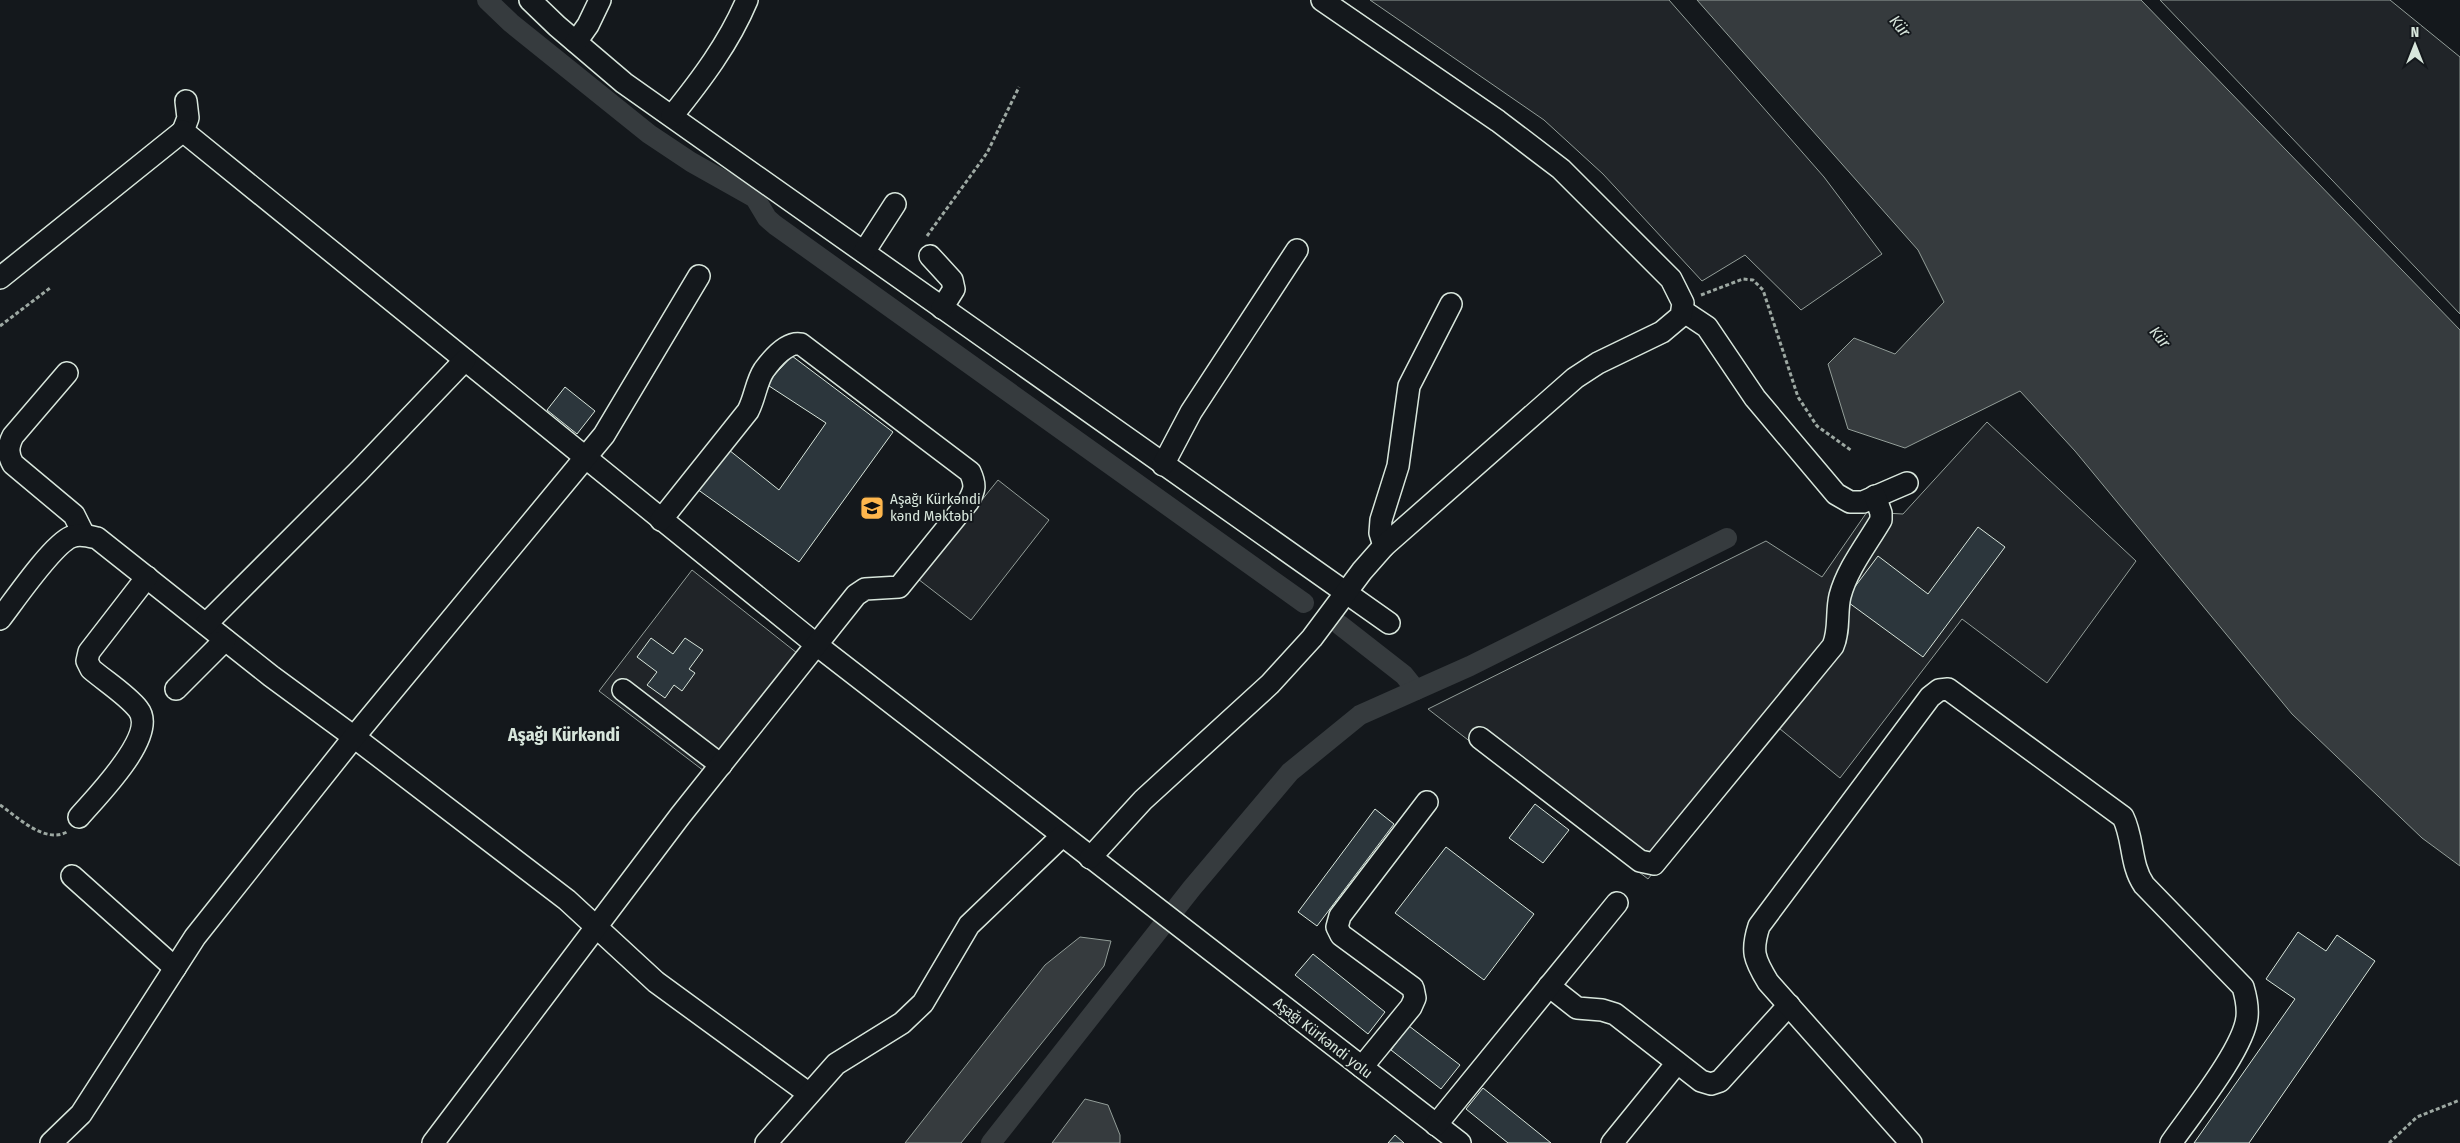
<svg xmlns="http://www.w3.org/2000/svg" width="2460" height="1143" font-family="'Fira Sans Condensed',sans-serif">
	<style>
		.green { fill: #202428; stroke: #939e99 }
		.water { fill: #363b3e; stroke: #939e99 }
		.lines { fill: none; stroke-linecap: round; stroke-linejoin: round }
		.canal { stroke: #363b3e; stroke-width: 20 }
		.building { fill: #2c363c; stroke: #d8e6dc }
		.minor-casing { stroke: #d8e6dc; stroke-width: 24 }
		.path { stroke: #9da8a2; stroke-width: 3; stroke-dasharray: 4 2.5; stroke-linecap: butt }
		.minor { stroke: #14181c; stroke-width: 21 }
		.labels { text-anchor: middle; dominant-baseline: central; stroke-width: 4; stroke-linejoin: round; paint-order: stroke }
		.poi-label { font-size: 15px; fill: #d8e6dc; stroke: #14181c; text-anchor: start }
		.street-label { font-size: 15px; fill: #d8e6dc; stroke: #14181c }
		.water-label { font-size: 16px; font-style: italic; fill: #d8e6dc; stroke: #14181c }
		.quarter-label { font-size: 18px; font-weight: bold; fill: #d8e6dc; stroke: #14181c }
	</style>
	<rect width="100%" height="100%" fill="#14181c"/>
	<g class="green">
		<polygon points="1370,0 1669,0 1824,177 1882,254 1801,310 1745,255 1702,281 1603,174 1544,120"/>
		<polygon points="2160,0 2390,0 2460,57 2460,314"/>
		<polygon points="1987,422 2136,561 2047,683 1962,619 1840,778 1774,724 1648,879 1428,709 1766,541 1822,577 1867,512 1903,514"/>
		<polygon points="998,480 1049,520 971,620 918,579"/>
		<polygon points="692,570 797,653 704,771 599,691"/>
	</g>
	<g class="water">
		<polygon points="1697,0 2141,0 2460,330 2460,866 2422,838 2292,714 2075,451 2020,391 1905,448 1848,429 1828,364 1854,338 1895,354 1944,302 1918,250"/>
		<polygon points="1080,937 1111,941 1104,966 961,1143 905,1143 1045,965"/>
		<polygon points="1085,1099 1108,1105 1120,1135 1120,1143 1052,1143"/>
	</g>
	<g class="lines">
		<g class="canal">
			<polyline points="487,0 511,23 649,134 691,162 755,198 767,218 775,225 1304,603"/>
			<polyline points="1340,625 1404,675 1416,690"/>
			<polyline points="991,1143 1192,888 1290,772 1360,715 1470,666 1727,538"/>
		</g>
	</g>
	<g class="building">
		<polygon points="792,356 893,432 799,562 697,489 729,450 779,490 826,423 766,384"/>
		<polygon points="565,387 595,411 577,434 547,410"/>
		<polygon points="1978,527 2005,547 1923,657 1845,600 1878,556 1928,594"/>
		<polygon points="651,638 673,654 685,638 703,650 689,669 695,673 682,691 674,685 665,698 647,685 657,672 637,657"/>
		<polygon points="1535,804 1569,830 1543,863 1509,838"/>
		<polygon points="1375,809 1394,824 1317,926 1298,912"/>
		<polygon points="1446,847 1534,914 1484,980 1395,913"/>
		<polygon points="2298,932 2326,951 2337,935 2375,961 2249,1143 2194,1143 2295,999 2266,979"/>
		<polygon points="1313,954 1385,1012 1368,1034 1295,975"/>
		<polygon points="1409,1026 1460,1065 1441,1089 1391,1050"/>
		<polygon points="1483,1088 1551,1143 1508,1143 1466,1109"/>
		<polygon points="1395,1135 1404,1143 1388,1143"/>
	</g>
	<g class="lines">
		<g class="minor-casing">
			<g id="minor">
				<polyline points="530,0 557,26 624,83 1389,623"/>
				<polyline points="576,42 588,25 600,0"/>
				<path d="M672 116C701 80 729 43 747 0"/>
				<polyline points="183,131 188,118 186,101"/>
				<polyline points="864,252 895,204"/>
				<polyline points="930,256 952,280 954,289 942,308"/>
				<polyline points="0,278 183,131 818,646 1460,1143"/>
				<polyline points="1683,311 1707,327 1755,398 1836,494 1850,502 1863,502 1907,483"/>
				<path d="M67 373 13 436C8 446 7 453 13 464L74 515 84 535"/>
				<polyline points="1163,465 1191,412 1297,250"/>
				<polyline points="1384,546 1380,533 1381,520 1398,466 1409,386 1451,304"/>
				<path d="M0 619C14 601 52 545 71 537 79 533 89 536 97 538L271 676 354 737 567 900 656 982 808 1093"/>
				<polyline points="206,624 359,471 465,360"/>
				<polyline points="176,689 225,640"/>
				<polyline points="623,690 721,765"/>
				<path d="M1480 738 1640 861 1654 864 1833 646C1840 630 1836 612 1840 596 1847 569 1867 544 1881 520V513L1875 496"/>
				<path d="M79 817C96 797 159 735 138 709 127 695 105 681 91 669L87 661 89 652 147 577"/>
				<polyline points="1090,858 1143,800 1270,684 1312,638 1362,571 1384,546 1575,378 1598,363 1662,332 1681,316 1683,303 1671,279 1561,169 1498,121 1322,0"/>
				<polyline points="72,876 175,968"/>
				<polyline points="1549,986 1577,1008 1602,1010 1615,1014 1701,1081 1711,1084 1720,1081 1789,1005"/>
				<polyline points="1362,1067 1411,1007 1415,998 1413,988 1341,935 1337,927 1340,916 1427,802"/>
				<polyline points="1436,1125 1617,903"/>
				<polyline points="51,1143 81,1114 195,937 354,737 604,435 699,276"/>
				<path d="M433 1143 680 816 856 595 865 589 899 587 968 502C975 490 976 485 970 472L801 344C787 341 772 359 764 370 756 382 755 398 748 411L661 520"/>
				<polyline points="766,1143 836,1064 902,1023 923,1003 969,925 1062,836"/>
				<polyline points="1612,1143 1677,1063"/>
				<path d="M1911 1143 1768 982C1754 959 1751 951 1759 926L1930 697 1939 690 1948 689 2123 817C2134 839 2130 865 2144 885L2243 987C2246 997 2248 1007 2247 1017 2244 1049 2191 1114 2171 1143"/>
			</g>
		</g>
		<g class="path">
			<polyline points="927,236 987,153 1019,87"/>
			<polyline points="1701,295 1743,279 1753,280 1763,290 1798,397 1817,426 1852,451"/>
			<polyline points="0,326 50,288"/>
			<path d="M0 805C18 817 44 844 67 832"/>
			<polyline points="2389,1143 2417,1117 2460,1100"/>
		</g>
		<use href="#minor" class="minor"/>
	</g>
	<defs>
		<g id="school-square" transform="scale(1.25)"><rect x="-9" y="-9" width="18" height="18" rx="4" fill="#ffb74d" stroke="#14181c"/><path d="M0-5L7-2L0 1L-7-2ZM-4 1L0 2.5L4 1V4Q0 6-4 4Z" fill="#111"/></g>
	</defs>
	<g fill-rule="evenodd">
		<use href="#school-square" x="872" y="508"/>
	</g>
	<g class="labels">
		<g class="poi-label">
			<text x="890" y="499">Aşağı Kürkəndi<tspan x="890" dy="17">kənd Məktəbi</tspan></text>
		</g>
		<g class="street-label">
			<text transform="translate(1323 1038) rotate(38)">Aşağı Kürkəndi yolu</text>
		</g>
		<g class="water-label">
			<text transform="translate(1900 26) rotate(50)">Kür</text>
			<text transform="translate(2160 337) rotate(50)">Kür</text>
		</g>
		<g class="quarter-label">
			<text x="564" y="735">Aşağı Kürkəndi</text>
		</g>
	</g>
	<g transform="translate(2415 45)" stroke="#14181c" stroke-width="4" paint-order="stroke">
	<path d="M0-4L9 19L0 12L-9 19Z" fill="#d8e6dc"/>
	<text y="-8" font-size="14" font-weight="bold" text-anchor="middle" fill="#d8e6dc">N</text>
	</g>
</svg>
